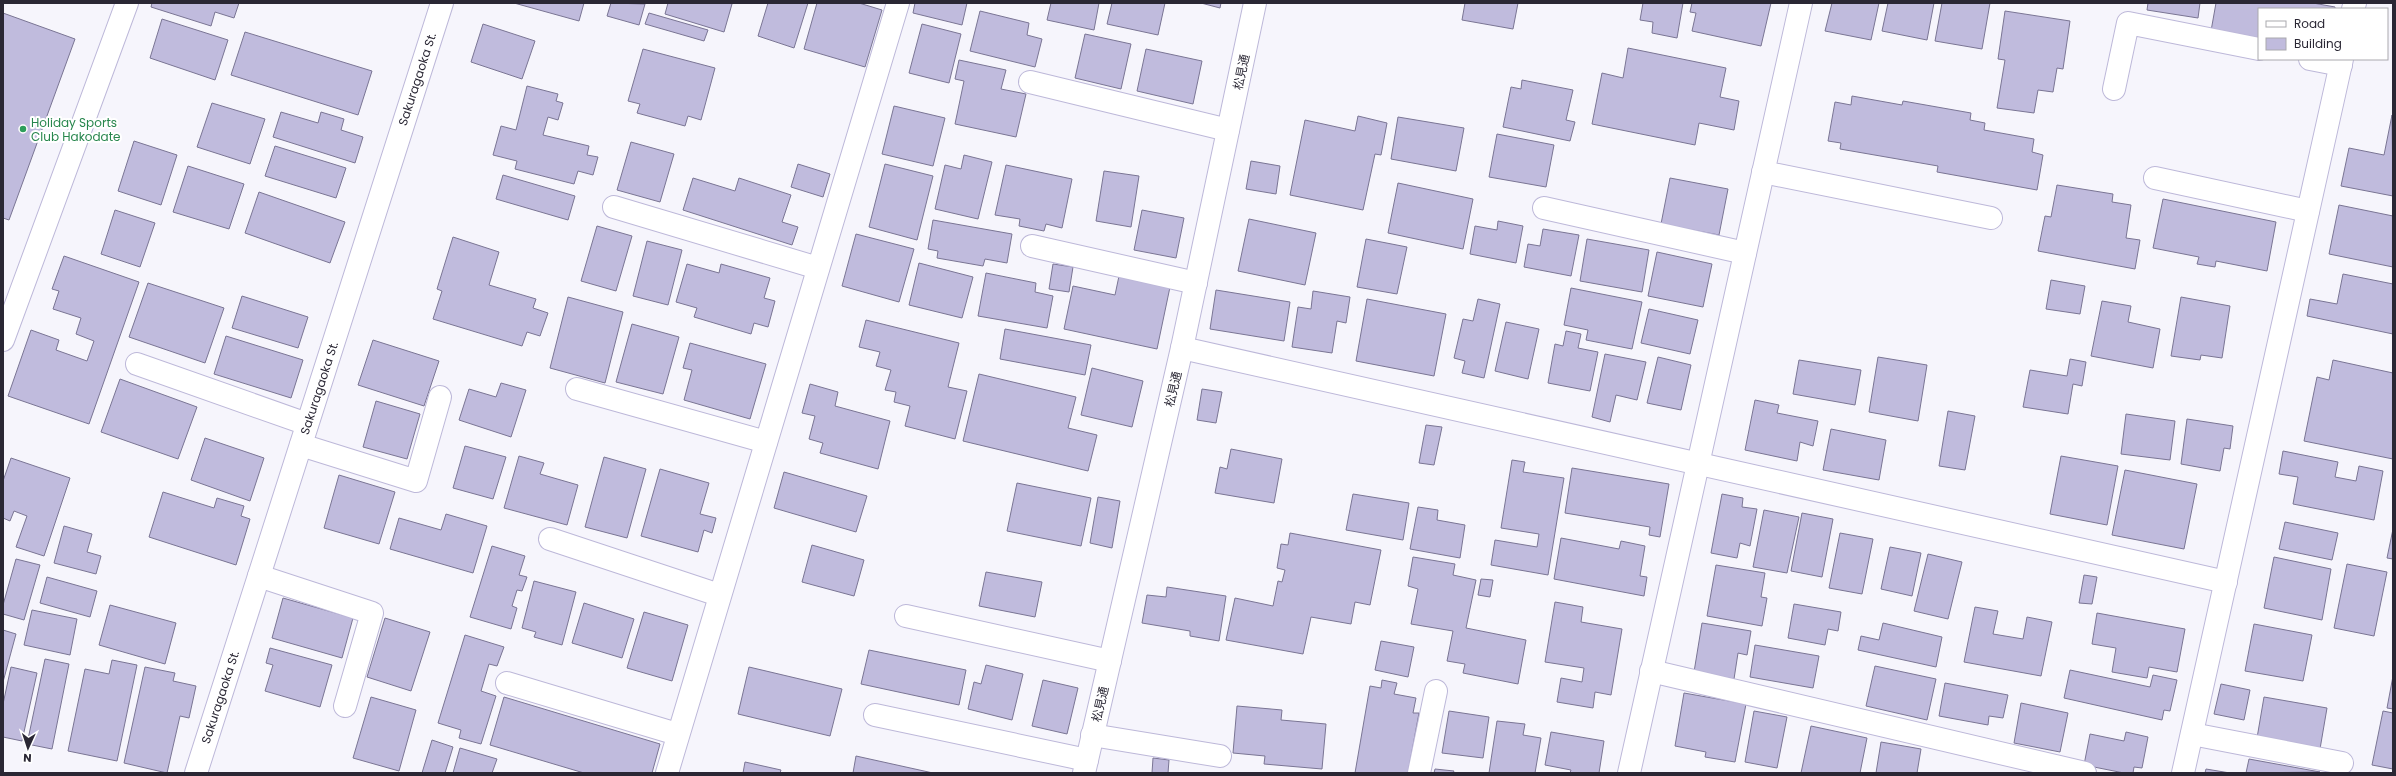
<svg xmlns="http://www.w3.org/2000/svg" width="2396" height="776" font-family="Poppins,'Noto Sans JP',sans-serif">
	<style>
		.building { fill: #c0bbdd; stroke: #7a7594 }
		.lines { fill: none; stroke-linecap: round; stroke-linejoin: round }
		.minor-casing { stroke: #bdb8d9; stroke-width: 24 }
		.minor { stroke: #fff; stroke-width: 22 }
		.leisure-dot { fill: #2e9e5b; stroke: #fff; stroke-width: 1.5 }
		.labels { text-anchor: middle; dominant-baseline: central; stroke-width: 4; stroke-linejoin: round; paint-order: stroke }
		.street-label { font-size: 12px; fill: #2a2734; stroke: #fff }
		.leisure-label { font-size: 12px; fill: #27864d; stroke: #fff; text-anchor: start }
	</style>
	<rect width="100%" height="100%" fill="#f6f5fc"/>
	<g class="building">
		<polygon points="152,3 239,3 234,18 215,12 211,26 151,7"/>
		<polygon points="514,3 584,3 579,21"/>
		<polygon points="611,3 645,4 639,25 607,16"/>
		<polygon points="668,3 729,3 732,4 724,32 665,14"/>
		<polygon points="768,3 808,3 794,48 758,36"/>
		<polygon points="817,3 859,3 882,10 865,67 804,49"/>
		<polygon points="915,3 967,3 962,25 913,13"/>
		<polygon points="1051,3 1099,3 1094,30 1047,20"/>
		<polygon points="1112,3 1165,3 1158,35 1107,24"/>
		<polygon points="1201,3 1221,3 1220,8"/>
		<polygon points="1465,3 1518,3 1513,29 1462,20"/>
		<polygon points="1643,3 1683,3 1677,38 1652,33 1653,22 1640,20"/>
		<polygon points="1692,3 1771,3 1761,46 1692,31 1696,13 1690,12"/>
		<polygon points="1832,3 1879,3 1871,40 1825,31"/>
		<polygon points="1888,3 1934,3 1927,40 1882,31"/>
		<polygon points="1942,3 1990,3 1982,49 1935,41"/>
		<polygon points="2148,3 2200,3 2198,18 2147,10"/>
		<polygon points="2216,3 2313,3 2335,7 2335,9 2259,9 2259,39 2211,31"/>
		<polygon points="980,11 1029,23 1027,35 1042,39 1035,67 970,51"/>
		<polygon points="2005,11 2070,21 2063,69 2057,68 2053,92 2038,90 2034,113 1997,108 2005,60 1998,59"/>
		<polygon points="3,13 75,39 9,220 3,218"/>
		<polygon points="649,13 708,30 704,41 645,24"/>
		<polygon points="162,19 228,40 215,80 150,58"/>
		<polygon points="483,24 535,41 522,79 471,62"/>
		<polygon points="922,24 961,34 949,83 909,73"/>
		<polygon points="245,32 372,71 358,115 231,75"/>
		<polygon points="1085,34 1131,44 1121,89 1075,78"/>
		<polygon points="1628,48 1726,68 1720,97 1739,101 1734,130 1699,123 1695,145 1592,124 1602,73 1623,78"/>
		<polygon points="643,49 715,68 701,120 688,116 685,126 637,113 640,104 628,101"/>
		<polygon points="1146,49 1202,61 1193,104 1137,91"/>
		<polygon points="959,60 1006,70 1001,89 1026,94 1016,137 955,124 964,81 955,79"/>
		<polygon points="1522,80 1573,90 1566,120 1575,122 1570,141 1503,127 1511,87 1521,89"/>
		<polygon points="527,86 558,94 556,101 563,103 558,120 548,117 543,135 589,146 587,155 598,157 593,175 578,171 574,184 515,169 517,161 493,155 501,126 516,130"/>
		<polygon points="1852,96 1902,105 1903,101 1971,113 1970,120 1985,123 1984,130 2034,139 2032,152 2043,155 2037,190 1937,172 1938,166 1840,149 1841,143 1828,141 1835,102 1851,105"/>
		<polygon points="212,103 265,119 250,164 197,147"/>
		<polygon points="894,106 945,118 933,166 882,154"/>
		<polygon points="281,112 318,123 321,112 344,119 341,130 363,137 355,163 273,137"/>
		<polygon points="2392,115 2393,196 2341,186 2349,148 2384,155"/>
		<polygon points="1358,116 1387,123 1381,155 1375,154 1363,210 1290,195 1305,120 1355,131"/>
		<polygon points="1398,117 1464,128 1456,171 1391,159"/>
		<polygon points="1497,134 1554,145 1546,187 1489,177"/>
		<polygon points="134,141 177,155 161,205 118,191"/>
		<polygon points="631,142 674,154 660,202 617,190"/>
		<polygon points="275,146 346,168 336,198 265,176"/>
		<polygon points="964,155 992,162 978,219 935,209 945,165 961,169"/>
		<polygon points="1251,161 1280,166 1276,194 1246,189"/>
		<polygon points="798,164 830,174 823,197 791,187"/>
		<polygon points="885,164 933,176 917,240 869,227"/>
		<polygon points="1006,165 1072,179 1062,228 1046,224 1044,231 1019,226 1020,219 995,215"/>
		<polygon points="188,166 244,184 229,229 173,212"/>
		<polygon points="1104,171 1139,176 1131,227 1096,221"/>
		<polygon points="503,175 575,196 568,220 496,199"/>
		<polygon points="693,178 735,191 739,178 791,195 782,222 798,227 792,245 683,210"/>
		<polygon points="1670,178 1728,189 1719,235 1661,224"/>
		<polygon points="1398,183 1473,199 1463,249 1388,233"/>
		<polygon points="2057,185 2113,194 2112,202 2131,205 2126,238 2140,240 2135,269 2038,251 2045,216 2051,217"/>
		<polygon points="259,192 345,222 330,263 245,233"/>
		<polygon points="2163,199 2276,222 2267,271 2216,261 2215,267 2197,264 2199,257 2153,248"/>
		<polygon points="2339,205 2393,216 2393,267 2329,254"/>
		<polygon points="115,210 155,223 140,267 101,254"/>
		<polygon points="1142,210 1184,218 1176,258 1134,250"/>
		<polygon points="1249,219 1316,233 1305,285 1238,271"/>
		<polygon points="933,220 1012,234 1007,263 985,259 983,266 937,258 938,251 928,249"/>
		<polygon points="1498,221 1523,226 1516,263 1470,254 1475,226 1497,230"/>
		<polygon points="597,226 632,236 616,291 581,281"/>
		<polygon points="1543,229 1579,235 1571,276 1524,267 1528,244 1540,246"/>
		<polygon points="856,234 914,249 899,302 842,286"/>
		<polygon points="453,237 499,252 489,285 536,299 533,308 548,313 540,336 527,332 522,346 433,319 442,291 437,289"/>
		<polygon points="1366,239 1407,247 1397,294 1357,287"/>
		<polygon points="1587,239 1649,250 1642,292 1580,281"/>
		<polygon points="647,241 682,250 668,305 633,296"/>
		<polygon points="1657,252 1712,264 1703,307 1648,296"/>
		<polygon points="64,256 139,282 89,424 8,396 31,330 59,340 56,350 87,361 94,341 76,334 81,318 53,309 59,291 52,289"/>
		<polygon points="919,263 973,277 962,318 909,305"/>
		<polygon points="687,264 719,273 721,264 770,278 764,298 775,301 768,327 754,323 751,334 694,317 697,308 676,302"/>
		<polygon points="1053,264 1073,267 1069,292 1049,289"/>
		<polygon points="986,273 1036,283 1035,292 1053,296 1047,328 978,316"/>
		<polygon points="2343,274 2393,284 2393,334 2307,316 2310,299 2337,304"/>
		<polygon points="1119,276 1170,287 1157,349 1064,329 1073,286 1115,295"/>
		<polygon points="2051,280 2085,286 2080,314 2046,309"/>
		<polygon points="148,283 224,308 205,363 129,337"/>
		<polygon points="1571,288 1642,302 1632,349 1586,340 1588,330 1564,325"/>
		<polygon points="1216,290 1290,302 1284,341 1210,329"/>
		<polygon points="1313,291 1350,297 1346,323 1337,321 1332,353 1292,347 1298,307 1311,309"/>
		<polygon points="242,296 308,317 298,348 232,328"/>
		<polygon points="568,297 623,312 605,383 550,368"/>
		<polygon points="2181,297 2230,306 2222,358 2201,355 2200,360 2171,356"/>
		<polygon points="1367,299 1446,314 1434,376 1356,361"/>
		<polygon points="1478,299 1500,304 1484,378 1462,373 1465,361 1454,358 1463,319 1473,321"/>
		<polygon points="2102,301 2131,306 2128,322 2160,329 2153,368 2091,356"/>
		<polygon points="1649,309 1698,320 1690,354 1641,343"/>
		<polygon points="866,320 959,343 948,387 967,391 955,439 905,426 910,406 894,402 896,392 885,390 891,370 876,366 880,352 859,347"/>
		<polygon points="1506,322 1539,329 1528,379 1495,371"/>
		<polygon points="632,324 679,337 663,394 616,382"/>
		<polygon points="1005,329 1091,345 1085,375 1000,359"/>
		<polygon points="1566,331 1581,334 1578,348 1598,352 1590,391 1548,383 1555,344 1563,346"/>
		<polygon points="226,336 303,360 291,398 214,374"/>
		<polygon points="373,340 439,361 424,406 358,385"/>
		<polygon points="690,343 766,364 750,419 684,400 692,370 683,368"/>
		<polygon points="1605,354 1646,362 1637,400 1616,395 1610,422 1592,417"/>
		<polygon points="1658,357 1691,365 1681,410 1647,403"/>
		<polygon points="1878,357 1927,365 1918,421 1869,412"/>
		<polygon points="2070,359 2086,362 2082,386 2073,384 2068,414 2023,407 2030,370 2067,376"/>
		<polygon points="1799,360 1861,370 1855,405 1793,394"/>
		<polygon points="2333,360 2393,373 2393,459 2304,441 2317,377 2329,380"/>
		<polygon points="1092,368 1143,381 1132,427 1081,415"/>
		<polygon points="979,374 1076,397 1068,428 1097,435 1088,471 963,441"/>
		<polygon points="120,379 197,407 178,459 101,432"/>
		<polygon points="501,383 526,390 511,437 459,420 469,389 496,397"/>
		<polygon points="810,384 838,392 835,406 890,421 878,469 820,453 823,443 809,439 815,416 802,413"/>
		<polygon points="1202,389 1222,392 1216,423 1197,420"/>
		<polygon points="1755,400 1779,405 1777,413 1818,421 1813,446 1800,442 1797,461 1745,450"/>
		<polygon points="376,401 420,414 407,459 363,447"/>
		<polygon points="1948,411 1975,416 1965,470 1939,466"/>
		<polygon points="2126,414 2175,421 2170,460 2121,454"/>
		<polygon points="2187,419 2233,426 2230,449 2224,448 2220,471 2181,464"/>
		<polygon points="1426,425 1442,427 1434,465 1419,463"/>
		<polygon points="1831,429 1886,440 1879,480 1823,470"/>
		<polygon points="205,438 264,458 250,501 191,480"/>
		<polygon points="465,446 506,457 493,499 453,488"/>
		<polygon points="1231,449 1282,459 1274,503 1215,493 1220,467 1227,469"/>
		<polygon points="2283,451 2338,462 2335,477 2356,481 2359,466 2383,471 2374,520 2293,504 2298,477 2279,474"/>
		<polygon points="519,456 544,463 540,474 578,485 567,525 504,508"/>
		<polygon points="2061,456 2118,466 2107,525 2050,514"/>
		<polygon points="604,457 646,469 627,538 585,527"/>
		<polygon points="11,458 70,478 44,556 16,547 27,516 14,511 10,521 3,518 3,481"/>
		<polygon points="1512,460 1525,462 1523,472 1564,478 1548,575 1491,565 1495,540 1537,547 1539,534 1501,528"/>
		<polygon points="1572,468 1669,484 1660,537 1649,535 1650,527 1565,513"/>
		<polygon points="660,469 709,483 700,514 716,518 712,533 704,530 698,552 641,536"/>
		<polygon points="2125,470 2197,484 2184,549 2112,535"/>
		<polygon points="784,472 867,496 856,532 774,508"/>
		<polygon points="339,475 395,492 379,544 324,528"/>
		<polygon points="1017,483 1091,498 1081,546 1007,531"/>
		<polygon points="163,492 214,508 217,498 244,506 241,516 250,519 236,565 149,537"/>
		<polygon points="1353,494 1409,503 1403,540 1346,530"/>
		<polygon points="1722,494 1743,498 1742,507 1757,509 1750,546 1740,543 1737,558 1711,553"/>
		<polygon points="1098,497 1120,501 1112,548 1090,543"/>
		<polygon points="1418,507 1438,510 1437,520 1465,525 1460,558 1410,549"/>
		<polygon points="1764,510 1799,517 1787,573 1753,567"/>
		<polygon points="1802,513 1833,519 1822,577 1791,571"/>
		<polygon points="446,514 487,526 473,573 390,549 399,518 441,530"/>
		<polygon points="2285,522 2338,533 2332,560 2279,549"/>
		<polygon points="64,526 92,534 87,552 101,556 96,574 54,563"/>
		<polygon points="2393,529 2393,559 2387,558"/>
		<polygon points="1290,533 1381,550 1370,605 1355,602 1351,624 1311,617 1303,654 1226,640 1235,598 1273,606 1278,581 1282,582 1285,570 1277,568 1281,544 1288,545"/>
		<polygon points="1840,533 1873,539 1862,594 1829,588"/>
		<polygon points="1561,538 1619,549 1621,541 1645,546 1640,576 1647,577 1644,596 1554,579"/>
		<polygon points="812,545 864,560 854,596 802,582"/>
		<polygon points="492,546 525,556 519,575 527,577 522,591 517,590 512,606 517,608 511,629 470,617"/>
		<polygon points="1890,547 1921,553 1912,596 1881,589"/>
		<polygon points="1928,554 1962,562 1948,619 1914,611"/>
		<polygon points="1413,557 1455,564 1453,575 1476,580 1466,628 1526,640 1518,684 1463,673 1465,664 1447,661 1453,631 1411,624 1418,589 1408,586"/>
		<polygon points="2274,557 2331,569 2322,620 2264,608"/>
		<polygon points="16,559 40,565 24,620 3,614 3,605"/>
		<polygon points="2347,564 2387,572 2374,636 2334,628"/>
		<polygon points="1716,565 1765,573 1761,597 1767,598 1762,626 1707,616"/>
		<polygon points="986,572 1042,582 1035,617 979,606"/>
		<polygon points="2084,575 2097,577 2092,604 2079,603"/>
		<polygon points="47,577 97,591 90,617 40,603"/>
		<polygon points="1481,579 1493,580 1490,597 1478,595"/>
		<polygon points="534,581 576,592 562,645 534,637 536,632 522,628"/>
		<polygon points="1167,587 1226,596 1219,641 1190,636 1190,631 1142,623 1147,595 1166,597"/>
		<polygon points="283,598 353,618 342,658 272,638"/>
		<polygon points="1555,602 1583,607 1581,622 1622,629 1611,695 1595,692 1593,708 1557,702 1561,678 1582,682 1584,668 1545,662"/>
		<polygon points="584,603 634,619 622,658 572,643"/>
		<polygon points="1794,604 1841,612 1838,631 1828,629 1825,645 1788,638"/>
		<polygon points="110,605 176,623 165,664 99,645"/>
		<polygon points="1975,607 1998,611 1993,634 2023,639 2027,617 2052,622 2041,676 1964,662"/>
		<polygon points="32,610 77,619 70,655 24,645"/>
		<polygon points="644,612 688,625 672,681 627,668"/>
		<polygon points="2097,613 2185,629 2177,672 2149,667 2147,678 2112,672 2116,648 2092,644"/>
		<polygon points="385,618 430,632 411,691 367,677"/>
		<polygon points="1702,623 1751,631 1747,655 1738,653 1734,679 1694,672"/>
		<polygon points="1883,623 1942,637 1936,667 1858,650 1861,636 1879,640"/>
		<polygon points="2254,624 2312,635 2303,681 2245,671"/>
		<polygon points="3,630 16,634 3,682"/>
		<polygon points="465,635 504,647 497,666 489,664 481,691 496,696 481,744 459,738 461,730 438,723"/>
		<polygon points="1381,641 1414,647 1408,677 1375,670"/>
		<polygon points="1755,645 1819,656 1813,688 1750,677"/>
		<polygon points="270,648 332,665 320,707 265,691 273,665 266,663"/>
		<polygon points="869,650 966,670 959,705 861,684"/>
		<polygon points="45,659 69,664 52,749 27,744"/>
		<polygon points="112,660 137,665 117,761 68,751 85,669 109,674"/>
		<polygon points="986,665 1023,674 1012,720 968,709 974,682 981,684"/>
		<polygon points="1875,666 1936,679 1927,720 1866,706"/>
		<polygon points="11,667 37,673 22,741 3,737 3,704"/>
		<polygon points="145,667 175,673 173,681 196,686 189,718 180,716 167,773 124,763"/>
		<polygon points="749,667 842,689 830,736 738,714"/>
		<polygon points="2070,670 2150,687 2153,675 2177,680 2170,711 2164,710 2162,720 2064,698"/>
		<polygon points="2393,676 2393,709 2387,708"/>
		<polygon points="1043,680 1078,688 1067,734 1032,726"/>
		<polygon points="1382,680 1397,683 1394,694 1416,698 1413,713 1419,713 1408,773 1355,773 1370,686 1381,688"/>
		<polygon points="1945,683 2008,695 2003,718 1989,716 1988,725 1939,716"/>
		<polygon points="2221,684 2250,690 2244,720 2214,714"/>
		<polygon points="1684,693 1746,704 1735,762 1705,757 1706,752 1675,746"/>
		<polygon points="371,697 416,710 399,771 353,758"/>
		<polygon points="504,697 660,744 652,773 584,773 490,745"/>
		<polygon points="2264,697 2327,708 2320,749 2257,738"/>
		<polygon points="2021,703 2068,713 2060,752 2014,743"/>
		<polygon points="1237,706 1282,710 1281,720 1326,724 1322,769 1264,764 1265,756 1233,753"/>
		<polygon points="1449,711 1489,717 1483,758 1442,753"/>
		<polygon points="1754,711 1787,717 1777,768 1745,762"/>
		<polygon points="2383,711 2393,713 2393,769 2372,765"/>
		<polygon points="1497,721 1525,724 1523,735 1541,738 1535,773 1489,773"/>
		<polygon points="1811,726 1867,738 1860,773 1801,773"/>
		<polygon points="1551,732 1604,741 1599,773 1570,773 1571,770 1545,765"/>
		<polygon points="2126,732 2148,737 2142,768 2134,767 2133,773 2124,773 2084,765 2090,734 2124,741"/>
		<polygon points="432,740 453,747 445,773 422,773"/>
		<polygon points="1881,742 1921,749 1917,773 1876,773"/>
		<polygon points="460,748 497,759 492,773 453,773"/>
		<polygon points="856,756 933,773 853,773"/>
		<polygon points="1153,758 1169,760 1168,773 1152,773"/>
		<polygon points="2249,759 2320,772 2246,773"/>
		<polygon points="745,762 781,770 780,773 743,773"/>
		<polygon points="1435,769 1454,771 1453,773 1434,773"/>
		<polygon points="2206,769 2230,773 2205,773"/>
	</g>
	<g class="lines">
		<g class="minor-casing">
			<g id="minor">
				<polyline points="2353,9 2355,3"/>
				<polyline points="2310,59 2341,65"/>
				<polyline points="1030,82 1228,130"/>
				<polyline points="2114,89 2128,23 2259,49"/>
				<polyline points="1763,172 1991,218"/>
				<polyline points="2155,178 2308,211"/>
				<polyline points="614,207 818,268"/>
				<polyline points="1544,208 1745,253"/>
				<polyline points="1032,246 1196,283"/>
				<polyline points="3,340 127,3"/>
				<polyline points="1182,348 2226,582"/>
				<polyline points="137,364 307,424"/>
				<polyline points="577,389 766,442"/>
				<polyline points="301,445 416,481 440,397"/>
				<polyline points="550,539 719,595"/>
				<polyline points="259,576 372,613 345,706"/>
				<polyline points="906,616 1110,661"/>
				<polyline points="1651,671 2085,773"/>
				<polyline points="507,683 677,734"/>
				<polyline points="875,715 1087,760"/>
				<polyline points="2192,734 2342,763"/>
				<polyline points="1092,735 1220,756"/>
				<polyline points="196,773 442,3"/>
				<polyline points="667,773 898,3"/>
				<polyline points="1084,773 1182,348 1255,3"/>
				<polyline points="1419,773 1436,691"/>
				<polyline points="1629,773 1801,3"/>
				<polyline points="2183,773 2342,59"/>
			</g>
		</g>
		<use href="#minor" class="minor"/>
	</g>
	<circle class="leisure-dot" cx="23" cy="129" r="4"/>
	<g class="labels">
		<g class="street-label">
			<text transform="translate(1241 72) rotate(-78)">松見通</text>
			<text transform="translate(417 79) rotate(-72)">Sakuragaoka St.</text>
			<text transform="translate(319 388) rotate(-72)">Sakuragaoka St.</text>
			<text transform="translate(1173 389) rotate(-77)">松見通</text>
			<text transform="translate(220 697) rotate(-72)">Sakuragaoka St.</text>
			<text transform="translate(1100 704) rotate(-77)">松見通</text>
		</g>
		<g class="leisure-label">
			<text x="31" y="122">Holiday Sports<tspan x="31" dy="14">Club Hakodate</tspan></text>
		</g>
	</g>
	<rect width="2396" height="776" fill="none" stroke="#2a2734" stroke-width="8"/>
	<rect x="2258" y="8" width="130" height="52" fill="#ffffff" stroke="#aaa9ae"/>
	<rect x="2266" y="21" width="20" height="6" fill="#ffffff" stroke="#aaa9ae"/>
	<text x="2294" y="28" font-size="12" fill="#2a2734">Road</text>
	<rect x="2266" y="38" width="20" height="12" fill="#c0bbdd" stroke="#aaa9ae"/>
	<text x="2294" y="48" font-size="12" fill="#2a2734">Building</text>
	<g transform="translate(28 748) rotate(183)" stroke="#ffffff" stroke-width="3" paint-order="stroke">
	<path d="M0-3L7 15L0 10L-7 15Z" fill="#2a2734"/>
	<text y="-6" font-size="11" font-weight="bold" text-anchor="middle" fill="#2a2734">N</text>
	</g>
</svg>
